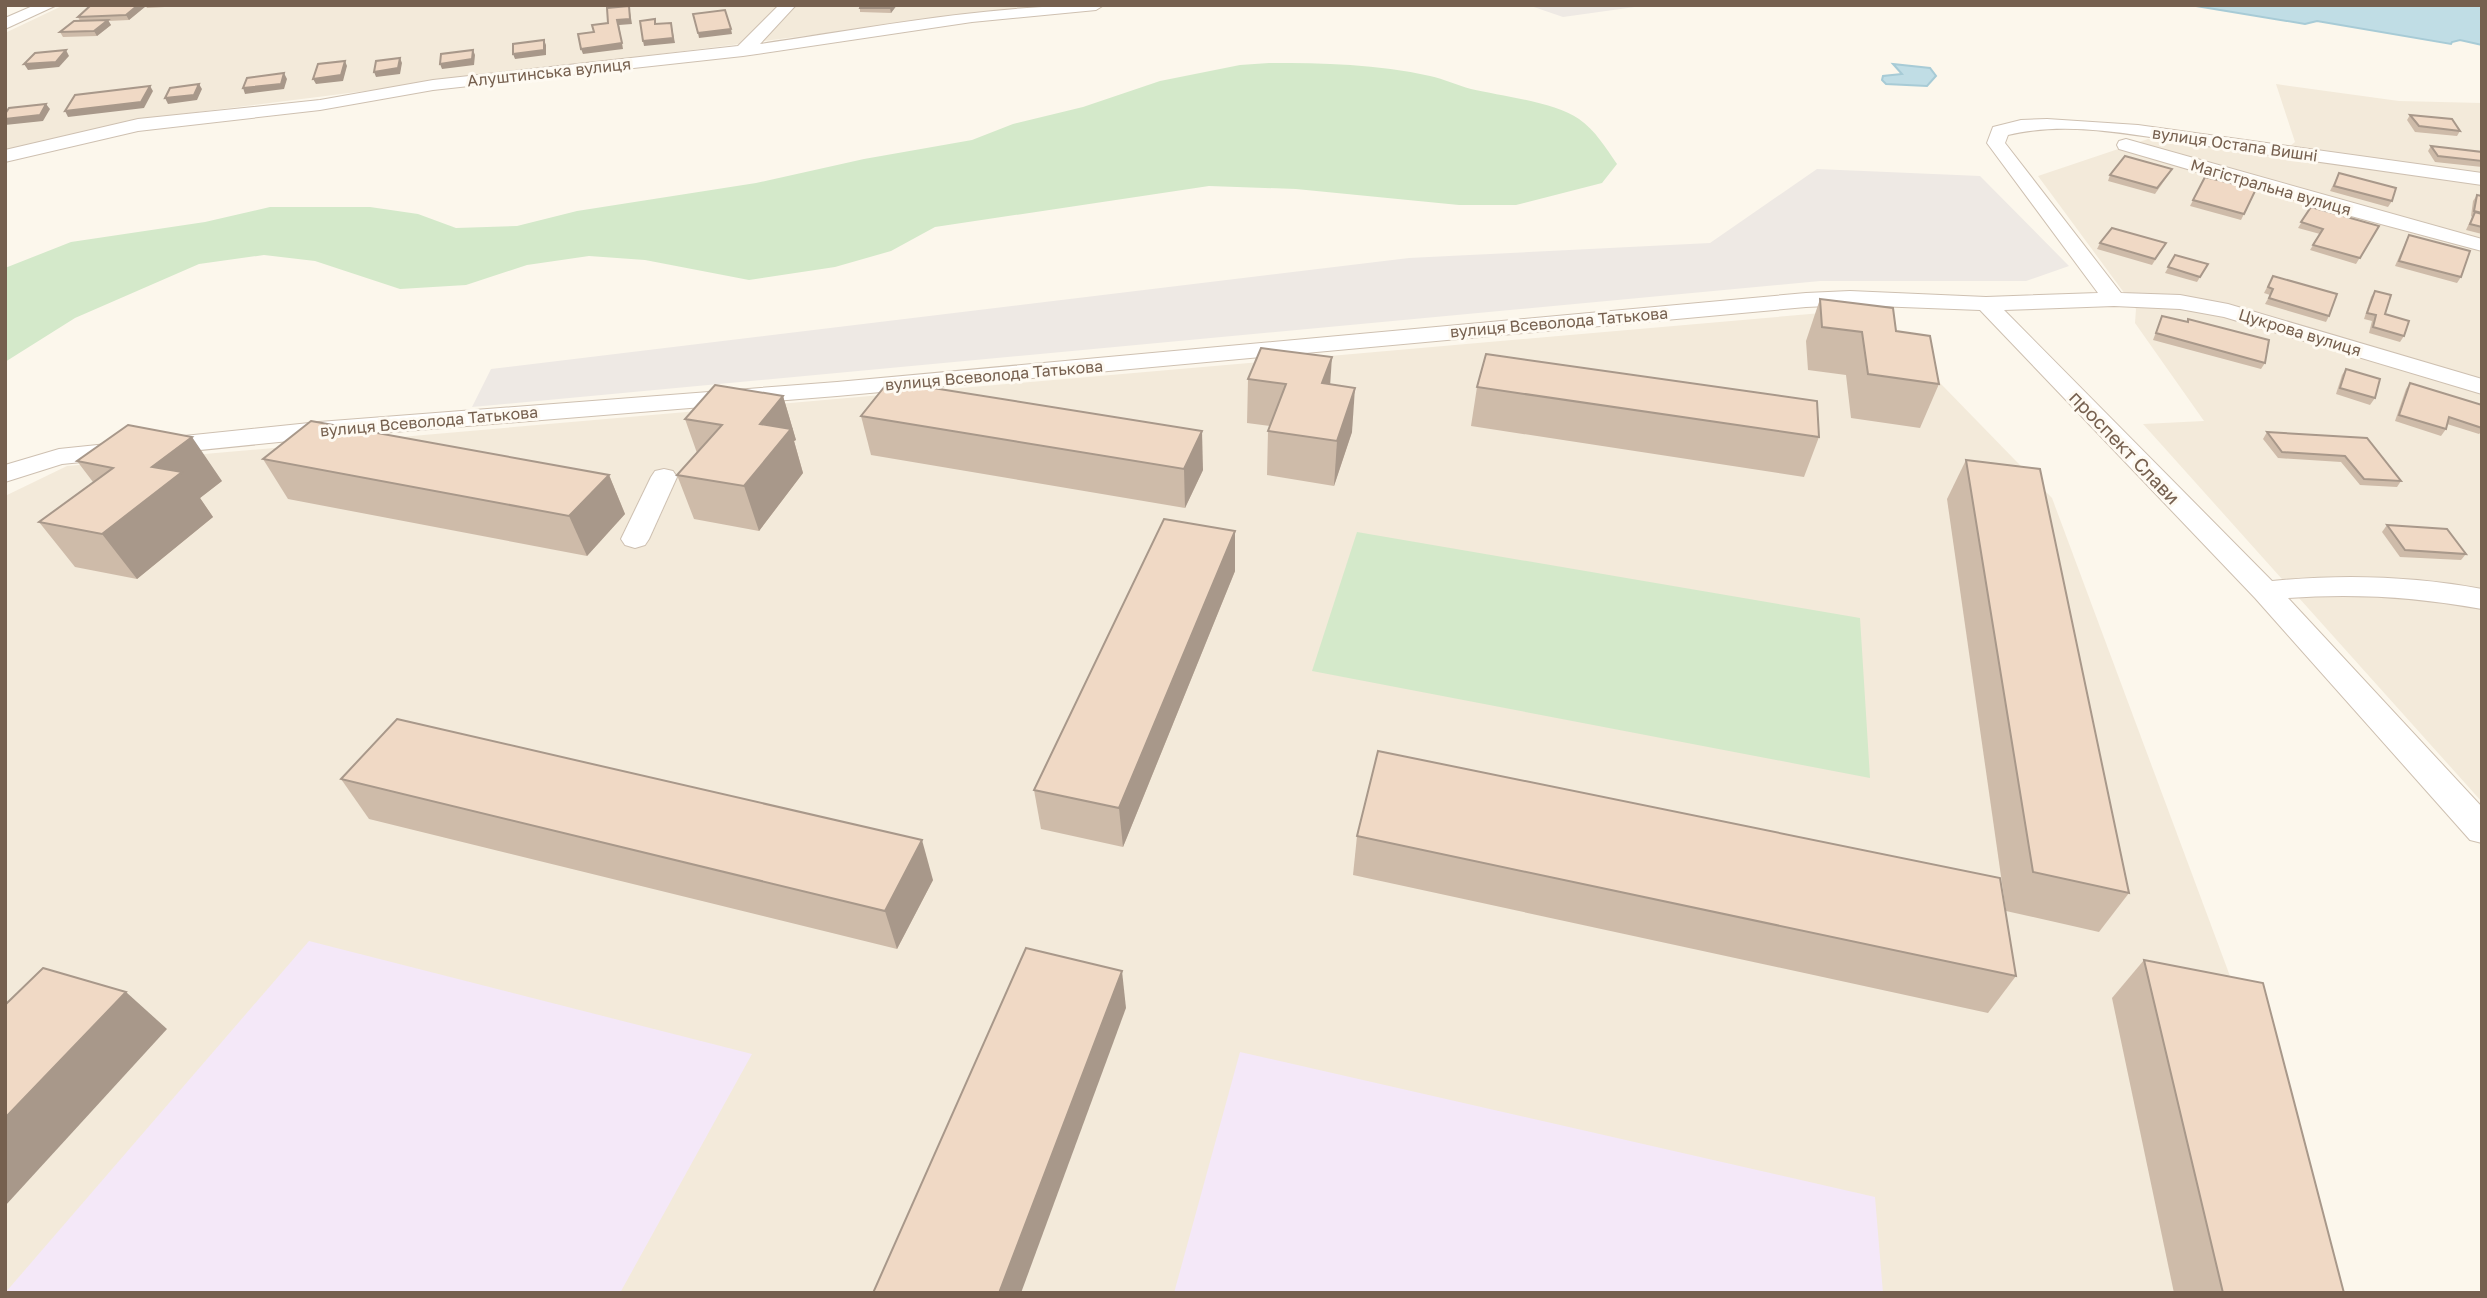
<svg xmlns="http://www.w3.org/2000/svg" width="2487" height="1298" font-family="'Golos Text',sans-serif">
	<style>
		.residential { fill: #f3eada }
		.industrial { fill: #eee9e4 }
		.education { fill: #f4e8f8 }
		.green { fill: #d4e9ca }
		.water { fill: #c0dde5; stroke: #a7cbd6; stroke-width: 2 }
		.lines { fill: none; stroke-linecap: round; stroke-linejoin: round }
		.street-casing { stroke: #cec0b1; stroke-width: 2 }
		.street { fill: #fff; fill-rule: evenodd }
		.wall { fill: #cebba9 }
		.shaded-wall { fill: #a8988a }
		.building { fill: #f0d9c5; stroke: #a8988a; stroke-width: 2 }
		.labels { text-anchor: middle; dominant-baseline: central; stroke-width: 6; stroke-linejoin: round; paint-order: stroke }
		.far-street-label { font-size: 16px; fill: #76604f; stroke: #fefaf2 }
		.street-label { font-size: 19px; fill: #76604f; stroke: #fefaf2 }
	</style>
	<rect width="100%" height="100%" fill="#fcf7ec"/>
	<g class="residential">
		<polygon points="64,5 1051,5 134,120 5,150 5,33"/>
		<polygon points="2276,84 2399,101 2482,103 2482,802 2143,424 2204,421 2135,323 2136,309 2038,176 2148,139 2278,156 2295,142"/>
		<polygon points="1868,309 2052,498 2294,1148 2329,1293 5,1293 5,496 67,466"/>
	</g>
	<g class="industrial">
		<polygon points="1528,5 1649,5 1563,17"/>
		<polygon points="1817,169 1980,176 2069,266 2026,281 1820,281 472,407 491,369 1409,258 1710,243"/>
	</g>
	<g class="education">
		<polygon points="309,941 752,1054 620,1293 5,1293"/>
		<polygon points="1240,1052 1875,1197 1883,1293 1174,1293"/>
	</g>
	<g class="green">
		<path d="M1269 63C1322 63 1378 64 1430 76 1444 79 1457 85 1471 89 1501 96 1554 102 1579 119 1595 130 1606 148 1617 164L1602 183 1516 205H1459L1296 189 1209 186 935 227 891 251 835 267 749 280 645 260 589 256 527 265 466 285 400 289 315 261 264 255 199 264 75 318 5 362V268L71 242 205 222 270 207H370L418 214 456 228 517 226 577 211 756 183 864 159 972 140 1013 124 1083 107 1160 81 1240 65Z"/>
		<polygon points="1357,532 1860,618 1870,778 1312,671"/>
	</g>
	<g class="water">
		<polygon points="2190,5 2482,5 2482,45 2460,40 2452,42 2451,44 2317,21 2305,24"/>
		<polygon points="1893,64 1930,68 1936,76 1927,86 1886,84 1882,80 1883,76 1902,74"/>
	</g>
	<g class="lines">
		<g class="street-casing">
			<g id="street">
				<polygon points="35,5 57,5 5,29 5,18"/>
				<path d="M779 5H796L760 44C874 27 988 5 1104 5L1096 10 972 22 743 56 433 90 320 110 138 131 5 162V150L138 119 320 100 433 80 738 46Z"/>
				<path d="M2047 119 2138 125 2482 173V185C2392 172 2303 160 2214 147 2148 138 2074 119 2008 135L2005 143 2121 293 2180 295 2228 304 2482 379V394L2224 317 2180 309 2114 306 2004 310 2272 581C2343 574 2412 576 2482 589V609C2418 597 2353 593 2288 598L2482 807V843L2470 840 2255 598 1980 310 1850 305 1806 307 837 396 319 438 62 464 5 482V465L59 449 319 422 837 382 1806 293 1850 291 1986 297 2098 293 1987 143 1993 127 2021 120Z"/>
				<polygon points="2126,139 2482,239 2482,251 2321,208 2119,149 2117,145 2119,141"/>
				<polygon points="664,469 673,471 677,477 649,539 645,545 635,548 625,545 621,539 651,477 655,471"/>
			</g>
		</g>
		<use href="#street" class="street"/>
	</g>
	<g class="wall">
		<polygon points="91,5 200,5 147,8 146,6 129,20 108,21 111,25 97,36 63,37 60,32 80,21 78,17"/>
		<polygon points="897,5 891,13 860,12 860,8"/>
		<polygon points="2410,115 2460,131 2457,136 2415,132 2407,120"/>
		<polygon points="2431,146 2482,152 2482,167 2435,162 2428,151"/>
		<polygon points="2339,173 2392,201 2388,207 2330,191"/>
		<polygon points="2169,174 2155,194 2108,181 2110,175"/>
		<polygon points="2205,177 2244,214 2241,220 2190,206"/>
		<polygon points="2477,195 2482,196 2482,234 2466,230 2472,217 2471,216 2473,201"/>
		<polygon points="2311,207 2379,226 2356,264 2310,250 2320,234 2298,228"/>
		<polygon points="2409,235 2461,277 2457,283 2395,266 2406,241"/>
		<polygon points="2100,243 2166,243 2152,265 2097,249"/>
		<polygon points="2175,255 2208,264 2197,282 2165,273"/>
		<polygon points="2273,276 2329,316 2326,322 2265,304 2270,295 2264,293"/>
		<polygon points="2375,291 2385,314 2404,336 2400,342 2369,333 2372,321 2364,319 2371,297"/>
		<polygon points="1820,299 1896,331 1939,384 1920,428 1851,418 1846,375 1808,370 1806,341"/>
		<polygon points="2162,316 2187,322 2188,319 2265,363 2261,369 2153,340"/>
		<polygon points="2346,369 2375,398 2370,405 2336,394 2342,375"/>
		<polygon points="1248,379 1330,385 1352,432 1334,486 1267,475 1268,431 1270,426 1247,423"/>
		<polygon points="2410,383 2482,405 2482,431 2479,434 2447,424 2446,429 2441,436 2395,421 2406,389"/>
		<polygon points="1477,387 1819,437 1804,477 1471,426"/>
		<polygon points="783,396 796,440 794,441 803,473 759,531 694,519 677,475 697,453 685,419"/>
		<polygon points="861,416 1203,470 1185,508 871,455"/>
		<polygon points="2267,432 2367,438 2401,481 2397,487 2360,485 2341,462 2278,458 2263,439"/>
		<polygon points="263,459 609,475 625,514 587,556 288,499"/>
		<polygon points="1966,460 2129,893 2099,932 2006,911 1947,499"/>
		<polygon points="77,461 222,481 200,498 213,517 137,579 75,567 39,522 93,482"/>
		<polygon points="2387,525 2466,554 2461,560 2400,557 2382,532"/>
		<polygon points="1235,531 1235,571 1123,847 1041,829 1034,790"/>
		<polygon points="341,779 933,880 897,949 369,819"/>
		<polygon points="1357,836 2016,976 1988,1013 1353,875"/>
		<polygon points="2144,960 2344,1293 2174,1293 2112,998"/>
	</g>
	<g class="shaded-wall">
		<polygon points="138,5 146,6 129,20 126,15"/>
		<polygon points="892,5 897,5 891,13 890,8"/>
		<polygon points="629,6 632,24 619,25 623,49 583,54 581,49 617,20"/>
		<polygon points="108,20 111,25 97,36 94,31"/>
		<polygon points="671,23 675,43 644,46 643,41"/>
		<polygon points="731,29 732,34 699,38 698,33"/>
		<polygon points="544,40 546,45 546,55 515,59 513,54"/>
		<polygon points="66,50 69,56 59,67 28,70 24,64"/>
		<polygon points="473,50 475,55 474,65 442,69 440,64"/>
		<polygon points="400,58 402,63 400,74 376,77 374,72"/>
		<polygon points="345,61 347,66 343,81 316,84 313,79"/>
		<polygon points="284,73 287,79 284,89 245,94 243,88"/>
		<polygon points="199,84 202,89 197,100 168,104 165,98"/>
		<polygon points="150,86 153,91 144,108 68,117 65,111"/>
		<polygon points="46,104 50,109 43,121 5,125 5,119"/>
		<polygon points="1332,357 1329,401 1322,383"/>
		<polygon points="1355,388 1352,432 1334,486 1337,441"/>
		<polygon points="783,396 796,440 794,441 803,473 759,531 744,486 760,424"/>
		<polygon points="1202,431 1203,470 1185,508 1184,469"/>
		<polygon points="192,437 222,481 200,498 213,517 137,579 102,534 152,467"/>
		<polygon points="609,475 625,514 587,556 569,516"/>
		<polygon points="1235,531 1235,571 1123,847 1119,808"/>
		<polygon points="922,840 933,880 897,949 885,911"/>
		<polygon points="1122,971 1126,1008 1021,1293 999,1293"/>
		<polygon points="126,992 167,1029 5,1206 5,1118"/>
	</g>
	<g class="building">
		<polygon points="91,5 138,5 126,15 78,17"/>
		<polygon points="861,5 892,5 890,8 860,8"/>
		<polygon points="629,6 630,19 617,20 622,43 581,49 578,34 594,32 592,25 608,23 607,8"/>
		<polygon points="725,10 731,29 698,33 693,14"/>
		<polygon points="655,19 655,24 671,23 673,38 643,41 640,21"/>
		<polygon points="108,20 94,31 60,32 74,21"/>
		<polygon points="544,40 544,50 513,54 513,44"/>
		<polygon points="66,50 56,62 24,64 35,53"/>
		<polygon points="473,50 472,59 440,64 441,54"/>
		<polygon points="400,58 398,68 374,72 376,61"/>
		<polygon points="345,61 341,75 313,79 318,64"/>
		<polygon points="284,73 281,84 243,88 247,78"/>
		<polygon points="199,84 194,95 165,98 170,88"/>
		<polygon points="150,86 141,102 65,111 75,95"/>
		<polygon points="46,104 40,115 5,119 5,114 9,108"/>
		<polygon points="2410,115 2452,119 2460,131 2419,126"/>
		<polygon points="2431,146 2482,152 2482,161 2438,156"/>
		<polygon points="2125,156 2172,169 2157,188 2110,175"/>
		<polygon points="2339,173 2396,188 2392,201 2334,186"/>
		<polygon points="2205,177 2256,189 2244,214 2193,200"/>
		<polygon points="2477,195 2482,196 2482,213 2474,211"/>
		<polygon points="2311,207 2379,226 2360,258 2313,245 2323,229 2301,222"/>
		<polygon points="2475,212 2482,214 2482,227 2470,224"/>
		<polygon points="2112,228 2166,243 2155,259 2100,243"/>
		<polygon points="2409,235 2470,251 2461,277 2399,261"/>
		<polygon points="2175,255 2208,264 2200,277 2168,267"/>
		<polygon points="2273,276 2337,294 2329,316 2269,298 2273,289 2268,287"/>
		<polygon points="2375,291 2391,295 2385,314 2409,321 2404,336 2373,327 2376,315 2367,313"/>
		<polygon points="1820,299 1893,308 1896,331 1930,336 1939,384 1868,374 1862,332 1822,327"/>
		<polygon points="2162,316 2188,322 2188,319 2269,340 2265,363 2156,333"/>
		<polygon points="1261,348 1332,357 1322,383 1355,388 1337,441 1268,431 1286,384 1248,379"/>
		<polygon points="1486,354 1817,401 1819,437 1477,387"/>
		<polygon points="2346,369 2380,379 2375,398 2340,388"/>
		<polygon points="889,381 1202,431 1184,469 861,416"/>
		<polygon points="2410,383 2482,405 2482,428 2449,417 2446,429 2399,415"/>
		<polygon points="715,385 783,396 760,424 791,429 744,486 677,475 722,425 685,419"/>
		<polygon points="311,421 609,475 569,516 263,459"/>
		<polygon points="128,425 192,437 152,467 182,472 102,534 39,522 113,468 77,461"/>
		<polygon points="2267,432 2367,438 2401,481 2364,479 2345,456 2282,452"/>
		<polygon points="1966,460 2040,469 2129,893 2033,872"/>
		<polygon points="1164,519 1235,531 1119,808 1034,790"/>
		<polygon points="2387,525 2447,529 2466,554 2405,550"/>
		<polygon points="397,719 922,840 885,911 341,779"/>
		<polygon points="1378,751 2000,878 2016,976 1357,836"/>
		<polygon points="1026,948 1122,971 999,1293 873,1293"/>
		<polygon points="2144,960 2263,983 2344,1293 2223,1293"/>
		<polygon points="43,968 126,992 5,1118 5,1005"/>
	</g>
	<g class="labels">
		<g class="far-street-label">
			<text transform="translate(549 72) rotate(-6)">Алуштинська вулиця</text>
			<text transform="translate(2235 144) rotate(8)">вулиця Остапа Вишні</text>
			<text transform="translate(2271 187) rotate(16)">Магістральна вулиця</text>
			<text transform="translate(1559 322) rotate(-5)">вулиця Всеволода Татькова</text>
			<text transform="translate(2300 332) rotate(17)">Цукрова вулиця</text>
			<text transform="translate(994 375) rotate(-5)">вулиця Всеволода Татькова</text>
			<text transform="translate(429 421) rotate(-5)">вулиця Всеволода Татькова</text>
		</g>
		<g class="street-label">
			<text transform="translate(2125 447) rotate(46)">проспект Слави</text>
		</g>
	</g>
	<rect width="2487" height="1298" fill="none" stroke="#76604f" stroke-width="14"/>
</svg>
